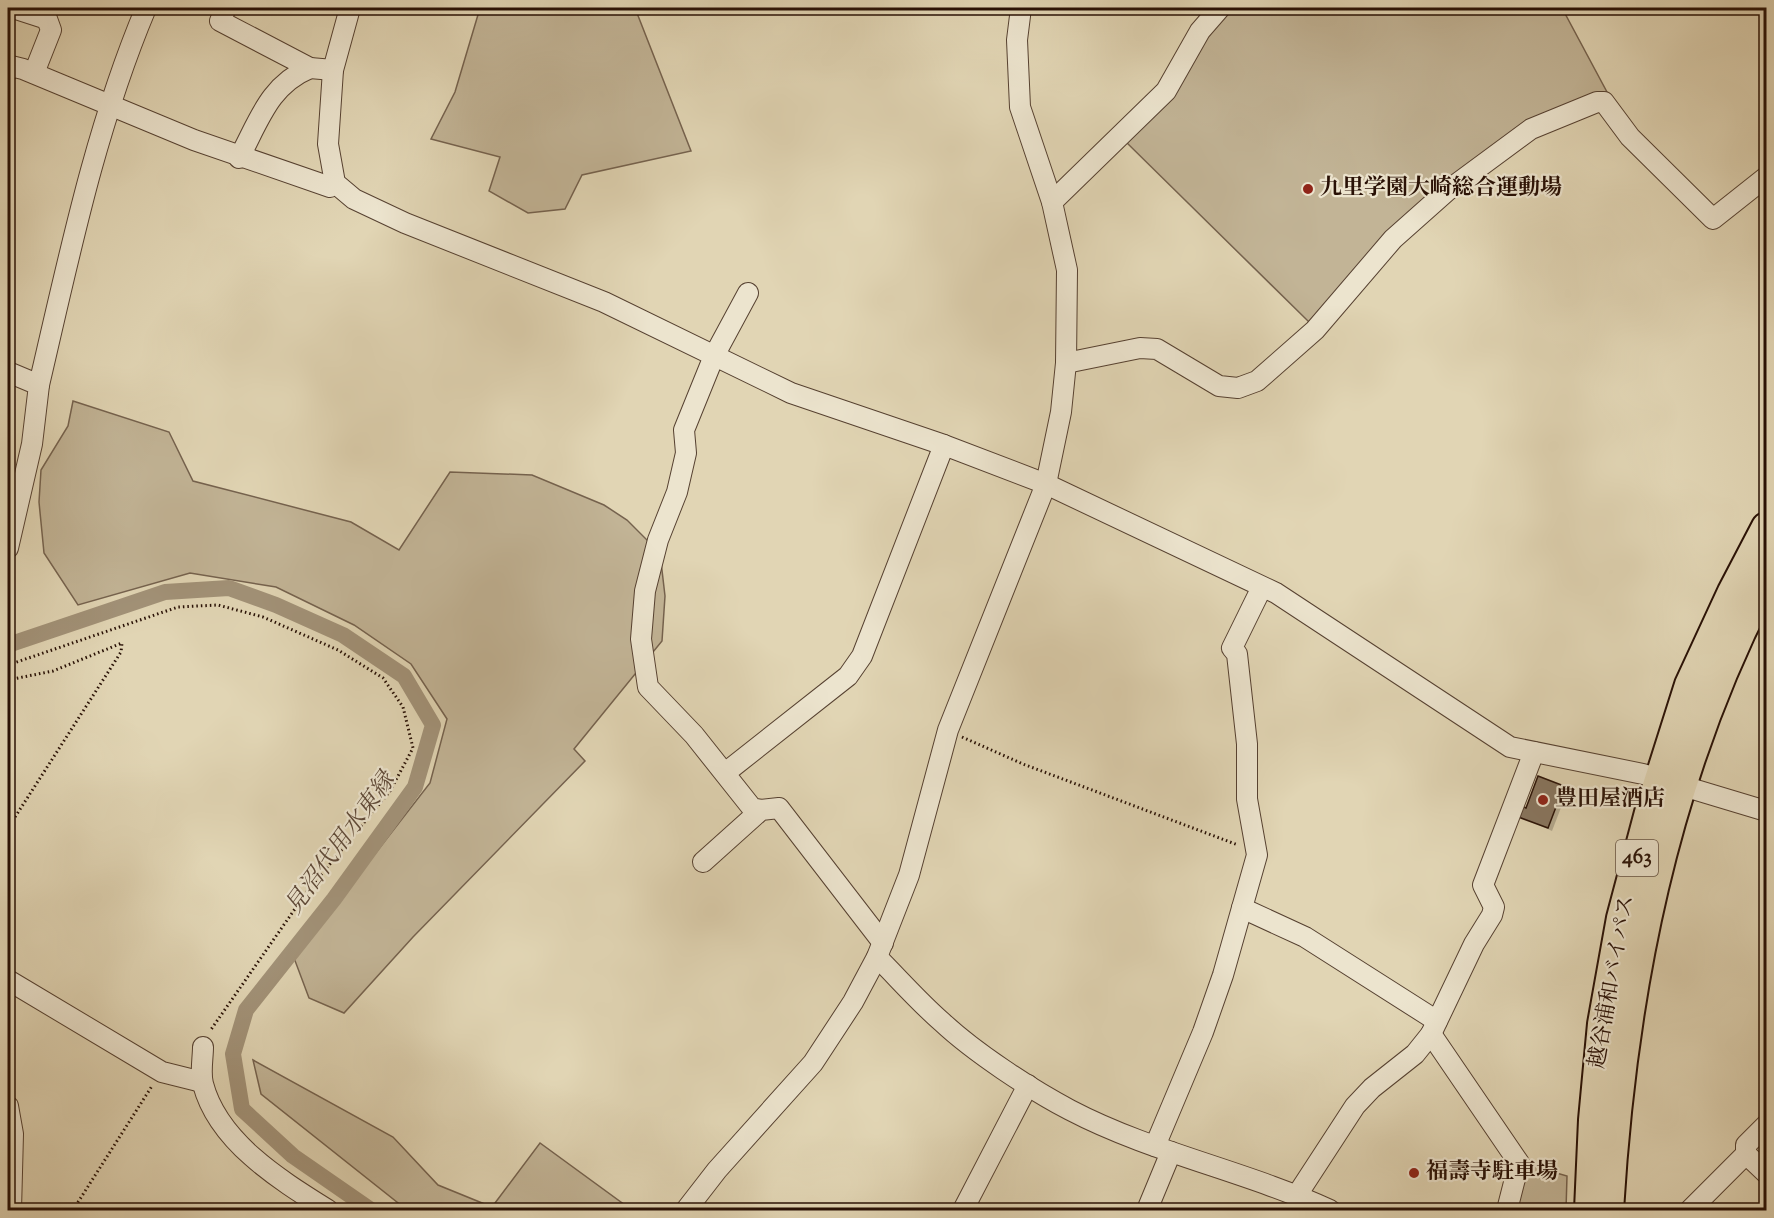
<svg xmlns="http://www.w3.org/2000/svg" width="1774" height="1218" font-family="'Sorts Mill Goudy','Noto Serif JP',serif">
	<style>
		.green { fill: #c2b496; stroke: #75624e; stroke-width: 1.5 }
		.shadow { fill: #0003 }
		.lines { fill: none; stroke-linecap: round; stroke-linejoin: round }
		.canal { stroke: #a29278; stroke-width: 16 }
		.building { fill: #887660; stroke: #281005; stroke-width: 1.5 }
		.minor-casing { stroke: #564131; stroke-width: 22 }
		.highway-casing { stroke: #281005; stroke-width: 32 }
		.path { stroke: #281005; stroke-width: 3; stroke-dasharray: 1.5 3; stroke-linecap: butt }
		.minor { stroke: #ece4ce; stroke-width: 20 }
		.highway { stroke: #e1d5b4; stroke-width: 28 }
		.poi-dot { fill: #8f2418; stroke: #ece4ce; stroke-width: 2 }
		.labels { text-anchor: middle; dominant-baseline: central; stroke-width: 4.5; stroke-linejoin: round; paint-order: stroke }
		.shield { fill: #ece4ce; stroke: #635041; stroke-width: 1.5 }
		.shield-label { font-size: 21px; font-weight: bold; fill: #281005 }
		.poi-label { font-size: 22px; font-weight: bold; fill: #281005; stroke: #ece4ce; text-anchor: start }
		.street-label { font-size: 22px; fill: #281005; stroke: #ece4ce }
		.water-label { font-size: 24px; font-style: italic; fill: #5f4a39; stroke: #ece4ce }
	</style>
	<rect width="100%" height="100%" fill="#e1d5b4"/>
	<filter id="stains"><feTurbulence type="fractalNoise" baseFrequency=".00333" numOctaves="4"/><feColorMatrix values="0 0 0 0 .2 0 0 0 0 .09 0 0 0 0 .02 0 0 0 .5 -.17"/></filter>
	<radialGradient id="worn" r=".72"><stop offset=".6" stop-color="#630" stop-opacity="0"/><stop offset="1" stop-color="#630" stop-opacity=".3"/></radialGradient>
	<g class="green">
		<polygon points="480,8 635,8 691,151 582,175 565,209 528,213 489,191 500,157 431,139 455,92"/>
		<polygon points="1234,8 1562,8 1607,92 1527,120 1384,236 1309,322 1126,142 1203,40"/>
		<polygon points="73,401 169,432 193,481 351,522 399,550 450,472 532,475 604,505 627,520 660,553 665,596 662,641 574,749 585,761 413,937 344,1013 309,998 294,958 430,783 447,719 411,664 354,625 276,587 190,573 78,605 44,553 39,502 41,470 68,426"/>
		<polygon points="253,1060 393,1137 438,1185 492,1207 540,1143 629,1208 628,1210 407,1210 261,1094"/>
		<polygon points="1526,1164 1567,1176 1566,1210 1514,1210"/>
	</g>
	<polygon class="shadow" points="1563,787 1567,792 1552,831 1515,814"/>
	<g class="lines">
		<polyline class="canal" points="8,645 165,592 229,588 276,605 343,635 404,676 433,725 415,787 334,899 246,1010 233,1054 242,1109 293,1156 371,1210"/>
	</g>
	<polygon class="building" points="1538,776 1564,786 1548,828 1513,815 1517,804 1526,808"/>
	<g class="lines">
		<g class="minor-casing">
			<g id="minor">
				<polyline points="13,8 47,19 51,30 34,73"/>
				<polyline points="226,8 220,21 310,68 333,70"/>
				<polyline points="350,8 333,70 328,144 335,183 354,199 405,223 604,302 791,393 944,445 1046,484 1276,593 1510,747 1643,774 1766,811"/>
				<polyline points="8,71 11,66 23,69 194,140 330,187 335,183"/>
				<path d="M239 158C259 121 269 85 310 68"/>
				<polyline points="1052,202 1166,91 1200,31 1220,8"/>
				<polyline points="748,293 714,356 684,430 686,453 677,492 658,540 645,591 641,639 648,687 694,735 752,808 761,810"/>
				<polyline points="1066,363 1140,348 1157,349 1219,386 1238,388 1257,381 1315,330 1393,239 1447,191 1531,129 1597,102 1604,102 1630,137 1713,219 1766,177"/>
				<polyline points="8,372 39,385 32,444 8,548"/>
				<path d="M39 385C69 257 95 129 146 8"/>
				<polyline points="725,773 848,676 862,656 944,445"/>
				<polyline points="703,862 761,810 779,808 883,943"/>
				<polyline points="1242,908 1305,937 1437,1021"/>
				<path d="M877 957C899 979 919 1002 942 1022 974 1052 1030 1089 1070 1110 1152 1153 1246 1171 1330 1210"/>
				<polyline points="8,980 162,1072 202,1082"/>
				<polyline points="1431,1034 1519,1163 1507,1210"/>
				<path d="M203 1047C203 1058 200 1073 203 1084 218 1142 280 1180 328 1210"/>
				<polyline points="8,1106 13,1134 11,1210"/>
				<polyline points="1155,1146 1203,1032 1223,975 1257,855 1247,799 1247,744 1237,654 1232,648 1262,587"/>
				<polyline points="1746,1154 1746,1145 1766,1125"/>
				<polyline points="1297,1195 1355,1106 1372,1088 1415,1054 1431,1034 1474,944 1492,915 1494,907 1483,885 1534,752"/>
				<polyline points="686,1210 717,1170 813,1063 853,1002 877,957 909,875 948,730 1046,484 1061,412 1066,363 1067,270 1052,202 1020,107 1017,40 1021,8"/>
				<polyline points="963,1210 1028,1085"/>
				<polyline points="1147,1210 1171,1152"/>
				<polyline points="1690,1210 1746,1154 1766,1173"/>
			</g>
		</g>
		<g class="highway-casing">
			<g id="highway">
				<polyline points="1589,1210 1593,1120 1602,1024 1621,918 1651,805 1689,685 1732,592 1766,527"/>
				<path d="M1609 1210C1622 993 1664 776 1766 582"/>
			</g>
		</g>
		<g class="path">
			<polyline points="8,665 178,607 218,605 263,617 338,650 383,678 403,707 413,748 390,791 306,893 210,1031"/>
			<polyline points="8,680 53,671 122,643 121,652 8,828"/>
			<polyline points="962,737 1023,764 1238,845"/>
			<polyline points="73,1210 152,1086"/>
		</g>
		<use href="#minor" class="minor"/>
		<use href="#highway" class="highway"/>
	</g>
	<g class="poi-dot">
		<circle cx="1308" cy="189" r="6"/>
		<circle cx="1543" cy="800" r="6"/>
		<circle cx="1414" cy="1173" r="6"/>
	</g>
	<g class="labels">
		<rect class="shield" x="1616" y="840" width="42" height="36" rx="4.5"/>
		<g class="shield-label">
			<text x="1637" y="858">463</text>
		</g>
		<g class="poi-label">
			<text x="1320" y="189">九里学園大崎総合運動場</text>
			<text x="1555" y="800">豊田屋酒店</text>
			<text x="1426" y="1173">福壽寺駐車場</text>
		</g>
		<g class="street-label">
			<text transform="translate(1613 982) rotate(-80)">越谷浦和バイパス</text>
		</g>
		<g class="water-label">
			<text transform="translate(341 844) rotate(-54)">見沼代用水東縁</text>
		</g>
	</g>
	<rect width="1774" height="1218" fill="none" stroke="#e1d5b4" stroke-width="30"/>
	<rect x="9" y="9" width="1756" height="1200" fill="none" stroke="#281005" stroke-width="3"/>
	<rect x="15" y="15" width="1744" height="1188" fill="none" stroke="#281005" stroke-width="1.5"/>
	<rect width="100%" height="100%" filter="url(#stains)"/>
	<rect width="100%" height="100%" fill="url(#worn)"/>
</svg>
